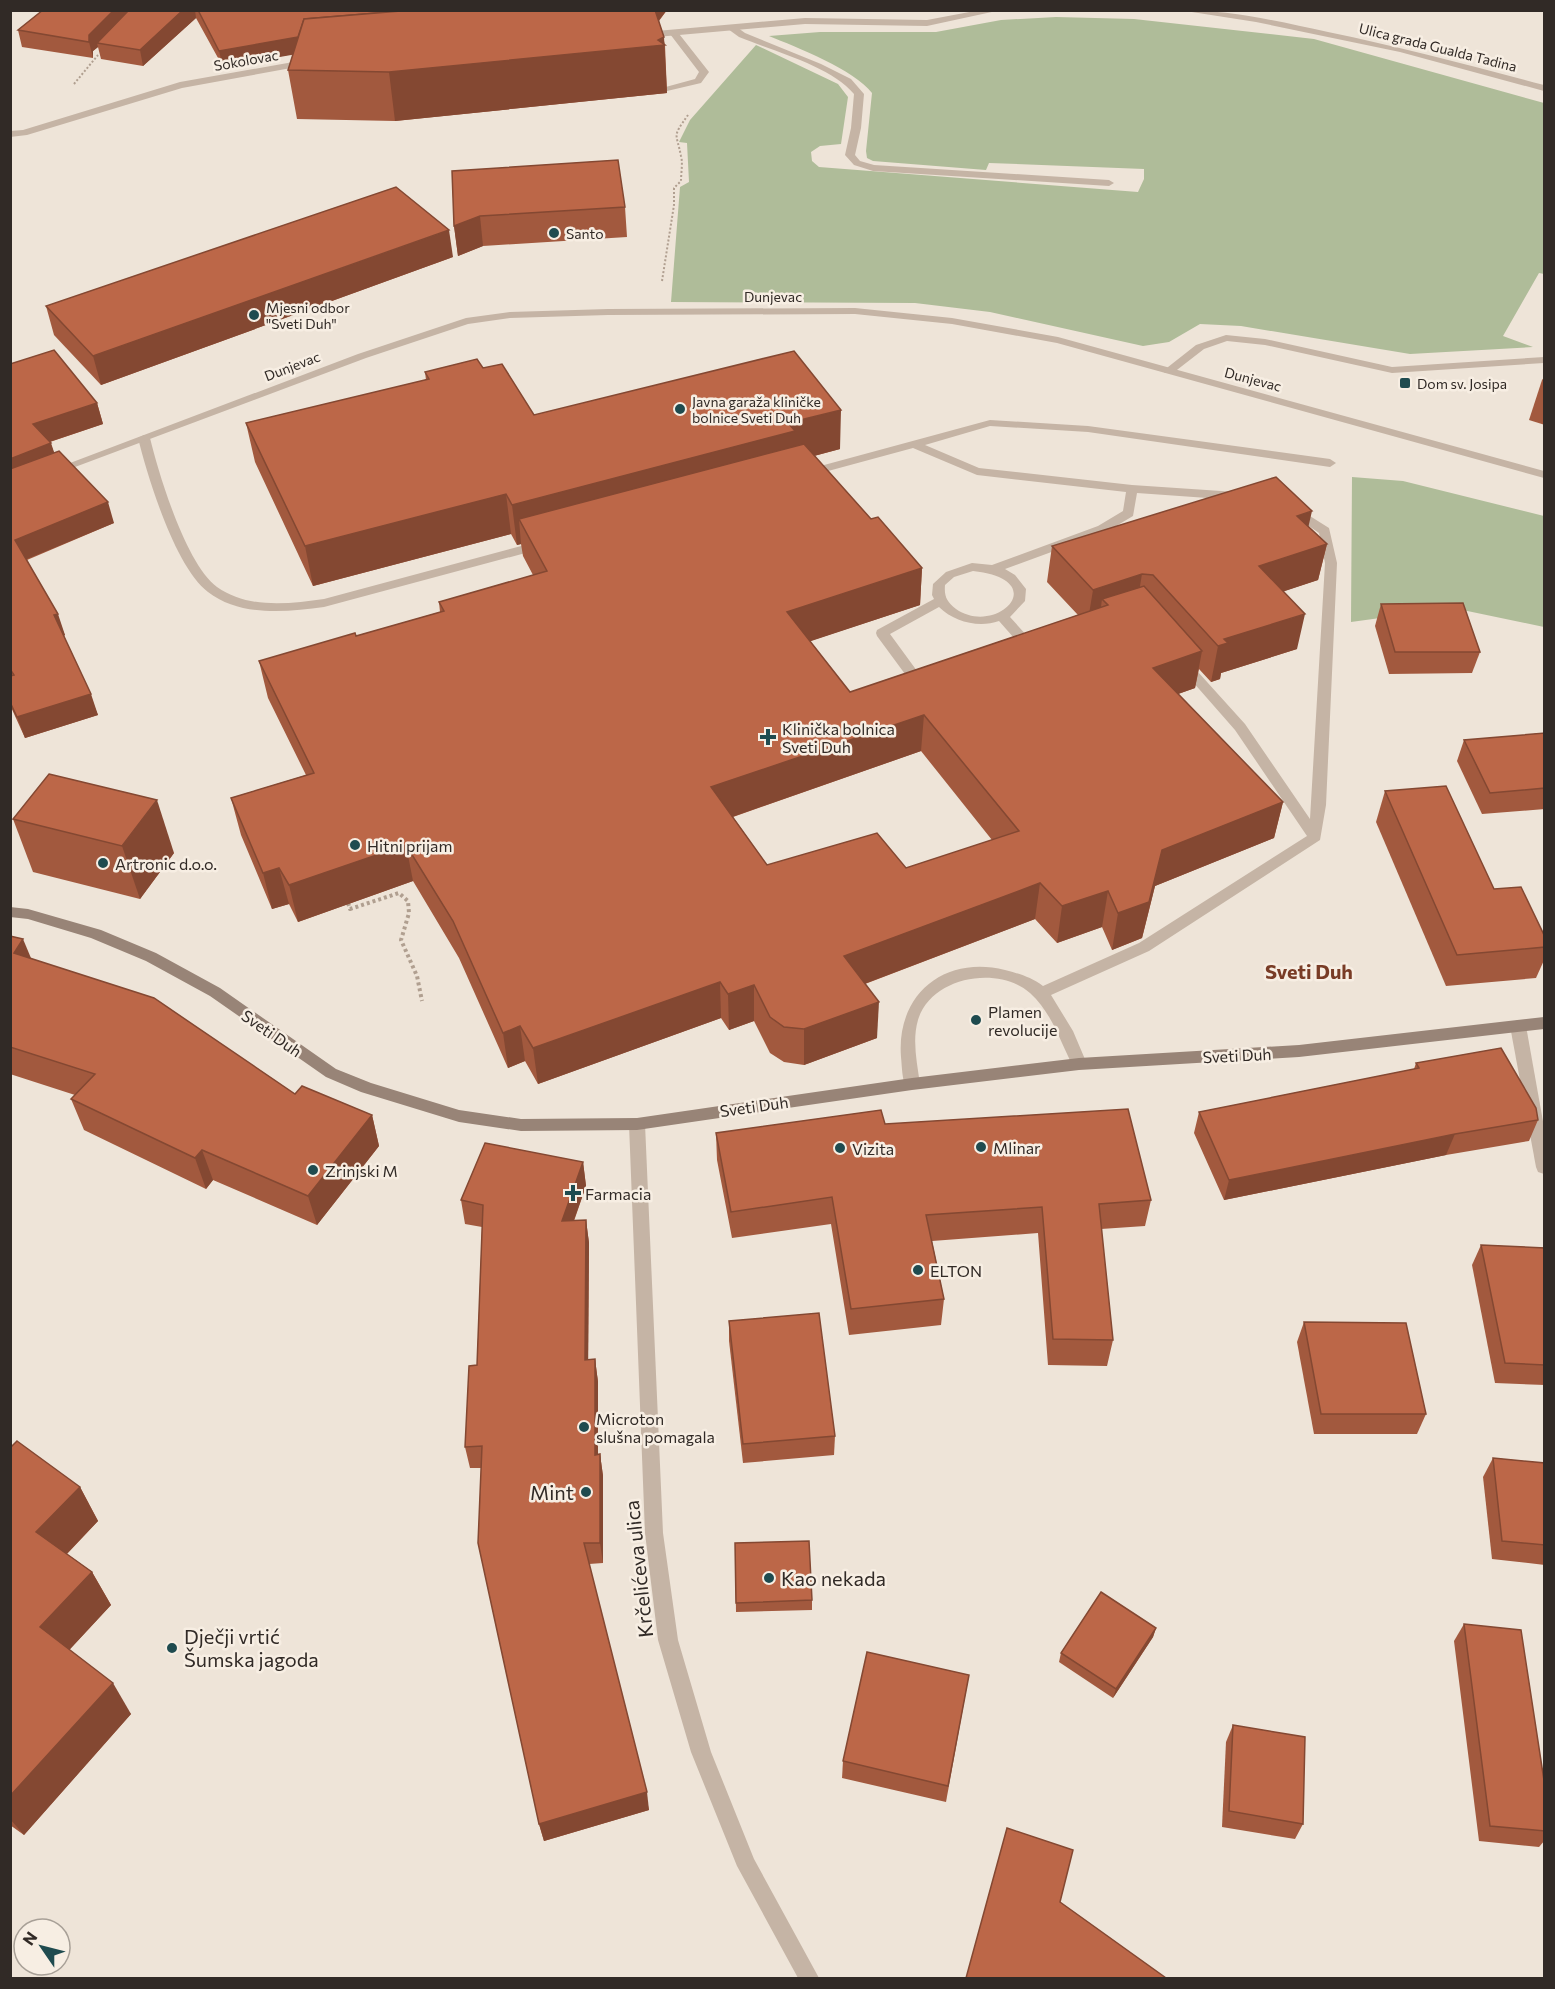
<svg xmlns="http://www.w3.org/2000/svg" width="1555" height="1989" font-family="Commissioner,sans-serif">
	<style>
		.green { fill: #afbc99 }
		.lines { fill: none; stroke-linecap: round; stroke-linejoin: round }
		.path-far1 { stroke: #b09f90; stroke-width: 2; stroke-dasharray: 2 2; stroke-linecap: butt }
		.path { stroke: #b09f90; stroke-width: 4; stroke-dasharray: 3 3; stroke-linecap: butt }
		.lane { fill: #c5b4a5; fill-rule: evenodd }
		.street { fill: #c5b4a5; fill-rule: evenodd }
		.secondary { fill: #988477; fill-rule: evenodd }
		.wall { fill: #a2593e; fill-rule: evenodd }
		.shaded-wall { fill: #844832 }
		.building { fill: #bc6748; stroke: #844832; stroke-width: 1.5; fill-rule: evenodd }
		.poi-dot { fill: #1f4b4f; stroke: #f7eee3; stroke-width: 2 }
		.labels { text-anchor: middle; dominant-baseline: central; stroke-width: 5; stroke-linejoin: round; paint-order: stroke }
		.far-street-label { font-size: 14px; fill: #312a26; stroke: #f7eee3 }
		.far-poi-label { font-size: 14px; fill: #312a26; stroke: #f7eee3; text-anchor: start }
		.poi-label { font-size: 16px; fill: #312a26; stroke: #f7eee3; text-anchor: start }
		.street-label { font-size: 16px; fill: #312a26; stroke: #f7eee3 }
		.quarter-label { font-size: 20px; font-weight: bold; fill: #793c26; stroke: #f7eee3 }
		.near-poi-label { font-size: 20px; fill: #312a26; stroke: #f7eee3; text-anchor: start }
		.near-street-label { font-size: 20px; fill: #312a26; stroke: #f7eee3 }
	</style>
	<rect width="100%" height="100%" fill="#eee4d8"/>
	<g class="green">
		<path d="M1056 17 1134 19 1314 39 1544 103V274L1539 273 1503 336 1533 347 1410 354 1241 326 1200 324 1169 342 1143 346 990 312 915 303 671 302 680 187 689 182 687 143 679 142 690 120 756 45 838 84 848 97 841 144 820 146 811 152 812 161 819 167 1138 192 1144 179V169L989 163 986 170 873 161 867 158 866 151 872 93C855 70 796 47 769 36L820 32H936L1001 20Z"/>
		<polygon points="1352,477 1403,481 1544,516 1544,627 1453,608 1351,622"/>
	</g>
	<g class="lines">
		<g class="path-far1">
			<polyline points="74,84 98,55"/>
			<path d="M662 281 674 205V188L681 181C681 173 683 163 681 156 676 131 672 138 688 115"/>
		</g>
		<polyline class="path" points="348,903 350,909 399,893 408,901 409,913 401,940 417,976 422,1001"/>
		<g class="lane">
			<path d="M728 25H734L745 33 821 64 851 79 864 94 861 128 855 155 860 161 874 165 1109 180 1114 183 1109 186 873 171 854 165 845 155 851 128 854 94C831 66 773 51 739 37L728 29Z"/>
			<polygon points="670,30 676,30 709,72 701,83 667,91 662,88 695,79 699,72 670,34"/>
			<polygon points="1226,335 1265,339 1392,367 1544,357 1544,363 1392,373 1265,345 1227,341 1204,349 1173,373 1165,373 1163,371 1196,345"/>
			<path d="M990 420 1088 426 1330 459 1336 463 1330 467 1088 432 990 426 925 445 979 468 1132 485 1236 492 1242 496 1236 500 1137 493 1133 516 1106 532 1005 569 1015 575 1026 589 1025 601 1010 617 1038 648 1039 651 1038 654H1028L999 621C979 628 954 622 939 607L890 634 928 686 921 690 916 689 877 636 876 633 877 630 934 599 932 595 933 584 946 572 972 563 992 565 1098 526 1123 511 1126 492 977 475 913 448 806 477 800 473 802 471ZM973 571C1054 580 996 637 956 609 947 602 944 597 945 585L954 577Z"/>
			<path d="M144 435 150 438C159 475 186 564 217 587 248 609 289 604 324 599L540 541 546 545 544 548 324 607C287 612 240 617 208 592 175 567 148 478 138 438Z"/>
			<path d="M1294 506 1329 528 1337 563 1326 805 1320 840 1149 951 1051 995 1073 1031 1087 1064 1084 1068H1074C1060 1042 1053 1014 1030 993 999 965 931 976 918 1020 912 1040 917 1063 920 1084L918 1088H906C902 1079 902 1067 901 1057 896 994 945 955 1005 970 1020 974 1031 977 1043 986L1139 943 1307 836 1235 730 1178 665 1184 661 1189 662 1245 724 1310 819 1325 563 1319 533 1290 513V507Z"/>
		</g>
		<g class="street">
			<polygon points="980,10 1001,10 927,26 805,24 645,38 640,35 645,32 805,18 927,20"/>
			<path d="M1179 10C1230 10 1278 21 1328 32 1401 47 1472 66 1544 85V91L1400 52 1256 22Z"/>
			<polygon points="310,59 313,60 313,64 182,88 27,135 10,137 10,131 23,130 180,82"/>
			<polygon points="855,308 952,318 1058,337 1544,471 1544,478 1057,343 952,324 855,314 608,315 510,318 468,324 366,358 59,473 51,473 49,471 358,354 466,318 510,312 608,309"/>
			<polygon points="1518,1020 1523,1022 1526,1026 1544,1127 1544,1174 1538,1172 1536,1167 1510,1026 1513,1022"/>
			<polygon points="637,1118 643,1120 645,1124 663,1533 678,1640 711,1752 754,1859 819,1978 798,1978 737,1866 691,1752 658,1640 645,1533 629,1124 631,1120"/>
		</g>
		<polygon class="secondary" points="10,907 28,909 101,930 156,953 220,988 336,1069 371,1083 459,1110 521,1119 637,1118 912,1078 1079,1058 1299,1045 1544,1017 1544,1029 1299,1057 1079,1070 912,1090 637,1130 521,1131 459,1122 361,1092 326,1077 210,996 146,961 91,938 28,919 10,917"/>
	</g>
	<g class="wall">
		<polygon points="43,10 667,10 659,21 665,45 667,93 395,121 297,119 288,70 293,54 223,67 196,18 143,66 101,59 98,47 93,51 93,58 22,47 18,30"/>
		<polygon points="452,171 625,207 627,237 483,246 458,256 454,226"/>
		<polygon points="453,257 101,385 54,335 46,306"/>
		<polygon points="10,364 97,403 103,424 50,442 54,453 114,523 27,560 65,635 64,636 98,715 25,738 10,705"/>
		<path d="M483 368 534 415 840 449 814 456 871 519 922 568 920 605 810 641 850 692 1078 615 1047 582 1052 546 1309 527 1327 544 1318 580 1284 591 1297 649 1221 673 1220 679 1211 682 1199 669 1195 688 1178 694 1283 802 1274 838 1155 886 1142 938 1112 950 1102 927 1057 943 1035 919 865 984 877 1038 804 1065 784 1062 770 1053 754 1021 729 1030 721 1018 538 1084 525 1061 508 1068 459 958 413 881 298 922 289 904 272 909 241 835 231 798 306 775 268 698 259 661 356 636 440 612 439 602 533 575 523 556 521 544 517 545 511 534 313 586 255 462 246 423 426 380 425 372ZM921 751 992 840 906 868 767 865 733 817Z"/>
		<polygon points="1545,376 1545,425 1529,420 1542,380"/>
		<polygon points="1381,604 1480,652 1472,673 1389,674 1375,626"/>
		<polygon points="1545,733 1545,809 1482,814 1457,761 1464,740"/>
		<polygon points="1385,791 1494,889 1545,937 1545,958 1536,978 1446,986 1376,822"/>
		<polygon points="13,819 174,853 140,899 33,872"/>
		<polygon points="10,936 31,959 295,1094 372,1115 379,1146 317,1225 213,1180 206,1189 84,1130 71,1099 75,1095 10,1074"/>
		<polygon points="1416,1063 1538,1120 1529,1141 1446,1155 1224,1200 1194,1133 1199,1112 1414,1069"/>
		<polygon points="885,1124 1151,1200 1145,1226 1101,1229 1113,1340 1107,1366 1048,1365 1038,1233 932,1241 944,1299 941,1325 849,1335 831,1224 732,1238 717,1160 716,1133"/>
		<polygon points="583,1162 586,1186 574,1221 586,1220 589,1243 588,1359 595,1359 598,1382 598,1455 600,1454 603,1476 603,1563 589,1564 649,1810 544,1841 539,1824 481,1468 470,1468 465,1447 477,1365 482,1227 465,1224 461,1200"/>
		<polygon points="1481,1245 1545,1248 1545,1385 1495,1383 1472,1265"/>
		<polygon points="729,1321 835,1436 834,1455 743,1463 729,1341"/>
		<polygon points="1304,1322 1426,1414 1417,1434 1314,1434 1297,1342"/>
		<polygon points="10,1448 80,1487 98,1521 67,1554 92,1572 111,1605 69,1650 131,1714 24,1835 10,1825"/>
		<polygon points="1493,1458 1545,1463 1545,1565 1492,1559 1483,1477"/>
		<polygon points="735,1543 812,1600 812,1610 736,1612"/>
		<polygon points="1464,1624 1545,1787 1545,1840 1539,1847 1479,1841 1454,1641"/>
		<polygon points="1156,1628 1153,1637 1113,1698 1059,1662 1061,1653"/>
		<polygon points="969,1675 946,1802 842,1778 843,1761"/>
		<polygon points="1233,1725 1303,1824 1295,1839 1222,1827 1226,1742"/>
	</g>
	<g class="shaded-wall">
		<polygon points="114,10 133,10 97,43 98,47 93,51 93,58 89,42 89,35"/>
		<polygon points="183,10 195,10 196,18 143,66 140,50"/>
		<polygon points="654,10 667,10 652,29"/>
		<polygon points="314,34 314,51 223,67 219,51"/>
		<polygon points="664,37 667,93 395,121 389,72 658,40"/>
		<polygon points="480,216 483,246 458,256 454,226"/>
		<polygon points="449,230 453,257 101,385 93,356"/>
		<polygon points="97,403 103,424 40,445 33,424"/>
		<polygon points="841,410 840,449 795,461 519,519 521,544 517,545 512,505 788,423"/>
		<polygon points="51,443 58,464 10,483 10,459"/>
		<polygon points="506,494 511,534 313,586 305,546"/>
		<polygon points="108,502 114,523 22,561 15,540"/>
		<polygon points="1312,511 1304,546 1297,516"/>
		<polygon points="1327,544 1318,580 1252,602 1259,566"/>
		<polygon points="922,568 920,605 787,649 787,612"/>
		<polygon points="1142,574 1136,610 1102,599 1099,622 1087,626 1093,590"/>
		<polygon points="58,614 65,635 61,636 54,615"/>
		<polygon points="1305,614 1297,649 1221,673 1220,679 1211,682 1218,646 1224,639"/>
		<polygon points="1202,651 1195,688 1147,705 1153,668"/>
		<polygon points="91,694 98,715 25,738 17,717"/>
		<polygon points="924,715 921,751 712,824 711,787"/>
		<polygon points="157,800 174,853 140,899 122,846"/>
		<polygon points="1283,802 1274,838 1155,886 1142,938 1112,950 1118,913 1162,850"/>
		<polygon points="406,845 413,881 298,922 289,885"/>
		<polygon points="279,868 289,904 272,909 263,873"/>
		<polygon points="1040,883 1035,919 843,992 844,956"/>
		<polygon points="1108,891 1102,927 1057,943 1062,906"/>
		<polygon points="23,939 36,970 14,953"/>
		<polygon points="720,982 721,1018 538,1084 533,1048"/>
		<polygon points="754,985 754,1021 729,1030 728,994"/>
		<polygon points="879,1002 877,1038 804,1065 804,1029"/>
		<polygon points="520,1026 525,1061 508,1068 503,1033"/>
		<polygon points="372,1115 379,1146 317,1225 308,1196"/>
		<polygon points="1455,1134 1446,1155 1224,1200 1229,1180"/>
		<polygon points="202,1150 213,1180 206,1189 195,1158"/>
		<polygon points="583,1162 586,1186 565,1245 562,1221"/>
		<polygon points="586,1220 589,1243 588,1382 585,1360"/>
		<polygon points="595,1359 598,1382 598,1476 595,1455"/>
		<polygon points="600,1454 603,1476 603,1563 600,1543"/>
		<polygon points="80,1487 98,1521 56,1565 36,1532"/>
		<polygon points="92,1572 111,1605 60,1660 40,1627"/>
		<polygon points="1156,1628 1153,1637 1113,1698 1116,1689"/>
		<polygon points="113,1683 131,1714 24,1835 10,1819 10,1796"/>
		<polygon points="647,1792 649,1810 544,1841 539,1824"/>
	</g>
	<g class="building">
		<polygon points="43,10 114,10 89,35 89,42 18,30"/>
		<polygon points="129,10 183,10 140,50 97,43"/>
		<polygon points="198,10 413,10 304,19 298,37 219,51"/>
		<polygon points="413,10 655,10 664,37 658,40 665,45 389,72 288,70 304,19"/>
		<polygon points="618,160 625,207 480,216 454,226 452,171"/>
		<polygon points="396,187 449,230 93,356 46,306"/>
		<polygon points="54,350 97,403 33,424 51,443 10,459 10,364"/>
		<polygon points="794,351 841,410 788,423 795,431 512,505 506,494 305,546 246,423 429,379 425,372 477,359 483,368 502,364 534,415"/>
		<path d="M804 444 871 519 878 517 922 568 787 612 850 692 1108 605 1102 599 1144 586 1202 651 1153 668 1283 802 1162 850 1149 902 1118 913 1108 891 1062 906 1040 883 844 956 879 1002 804 1029 784 1027 770 1017 754 985 728 994 720 982 533 1048 520 1026 503 1033 453 921 406 845 289 885 279 868 263 873 231 798 314 773 259 661 355 633 356 636 444 611 439 602 547 571 519 519ZM924 715 1019 831 906 868 877 833 767 865 711 787Z"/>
		<polygon points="59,451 108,502 15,540 58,614 54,615 91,694 17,717 10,702 10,676 14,675 10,669 10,469"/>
		<polygon points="1276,477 1312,511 1297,516 1327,544 1259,566 1305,614 1224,639 1228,643 1218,646 1153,575 1142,574 1093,590 1052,546"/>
		<polygon points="1463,603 1480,652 1395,652 1381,604"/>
		<polygon points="1545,733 1545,788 1490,793 1464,740"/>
		<polygon points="49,774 157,800 122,846 13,819"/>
		<polygon points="1446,786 1494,889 1521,887 1545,937 1545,947 1457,955 1385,791"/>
		<polygon points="10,936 23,939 14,953 154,998 295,1094 302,1086 372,1115 308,1196 202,1150 195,1158 71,1099 95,1074 10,1047"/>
		<polygon points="1501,1048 1536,1108 1538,1120 1455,1134 1229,1180 1199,1112 1419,1068 1416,1063"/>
		<polygon points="1128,1109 1151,1200 1099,1204 1113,1340 1053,1339 1042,1207 926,1215 944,1299 851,1309 832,1197 731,1212 716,1133 881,1110 885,1124"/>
		<polygon points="485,1143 583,1162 562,1221 586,1220 585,1360 595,1359 595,1455 600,1454 600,1543 584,1543 647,1792 539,1824 478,1543 482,1446 465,1447 469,1366 477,1365 483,1205 461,1200"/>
		<polygon points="1481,1245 1545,1248 1545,1365 1505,1363"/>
		<polygon points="819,1313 835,1436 743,1444 729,1321"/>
		<polygon points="1304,1322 1406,1323 1426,1414 1321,1414"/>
		<polygon points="17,1441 80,1487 36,1532 92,1572 40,1627 113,1683 10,1796 10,1448"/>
		<polygon points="1493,1458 1545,1463 1545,1545 1502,1541"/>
		<polygon points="809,1541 812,1600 736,1603 735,1543"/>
		<polygon points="1101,1592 1156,1628 1116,1689 1061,1653"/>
		<polygon points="1464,1624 1521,1630 1545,1787 1545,1831 1490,1826"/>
		<polygon points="867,1652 969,1675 948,1786 843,1761"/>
		<polygon points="1233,1725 1305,1737 1303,1824 1229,1811"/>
		<polygon points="1007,1828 1073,1850 1060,1902 1166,1978 966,1978"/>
	</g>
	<g class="poi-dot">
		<circle cx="554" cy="233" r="6"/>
		<circle cx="254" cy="315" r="6"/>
		<rect x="1399" y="377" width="12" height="12" rx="3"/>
		<circle cx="680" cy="409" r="6"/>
		<path d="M765 728h6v6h6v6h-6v6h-6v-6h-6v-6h6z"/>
		<circle cx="355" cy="845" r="6"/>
		<circle cx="103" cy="863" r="6"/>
		<circle cx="976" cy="1020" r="6"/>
		<circle cx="981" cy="1147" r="6"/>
		<circle cx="840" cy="1148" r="6"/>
		<circle cx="313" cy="1170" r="6"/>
		<path d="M570 1184h6v6h6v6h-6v6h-6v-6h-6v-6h6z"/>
		<circle cx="918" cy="1270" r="6"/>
		<circle cx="584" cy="1427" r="6"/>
		<circle cx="586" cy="1492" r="6"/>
		<circle cx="769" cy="1578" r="6"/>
		<circle cx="172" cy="1648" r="6"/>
	</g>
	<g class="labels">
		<g class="far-street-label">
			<text transform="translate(1438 47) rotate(14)">Ulica grada Gualda Tadina</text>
			<text transform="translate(246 60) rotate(-10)">Sokolovac</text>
			<text x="773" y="296">Dunjevac</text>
			<text transform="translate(292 366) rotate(-21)">Dunjevac</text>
			<text transform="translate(1253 379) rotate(15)">Dunjevac</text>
		</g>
		<g class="far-poi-label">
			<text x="566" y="233">Santo</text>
			<text x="266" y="307">Mjesni odbor<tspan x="266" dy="16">"Sveti Duh"</tspan></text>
			<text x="1417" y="383">Dom sv. Josipa</text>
			<text x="692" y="401">Javna garaža kliničke<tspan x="692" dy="16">bolnice Sveti Duh</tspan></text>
		</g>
		<g class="poi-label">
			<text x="782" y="728">Klinička bolnica<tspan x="782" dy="18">Sveti Duh</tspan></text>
			<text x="367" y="845">Hitni prijam</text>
			<text x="115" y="863">Artronic d.o.o.</text>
			<text x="988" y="1011">Plamen<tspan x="988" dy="18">revolucije</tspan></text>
			<text x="993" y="1147">Mlinar</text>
			<text x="852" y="1148">Vizita</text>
			<text x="325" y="1170">Zrinjski M</text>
			<text x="585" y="1193">Farmacia</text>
			<text x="930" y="1270">ELTON</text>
			<text x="596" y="1418">Microton<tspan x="596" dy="18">slušna pomagala</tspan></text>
		</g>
		<g class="street-label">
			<text transform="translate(272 1033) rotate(35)">Sveti Duh</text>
			<text transform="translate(1237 1055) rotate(-3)">Sveti Duh</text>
			<text transform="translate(754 1106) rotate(-8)">Sveti Duh</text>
		</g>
		<g class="quarter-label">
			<text x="1309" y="971">Sveti Duh</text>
		</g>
		<g class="near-poi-label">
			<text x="574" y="1492" text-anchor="end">Mint</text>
			<text x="781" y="1578">Kao nekada</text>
			<text x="184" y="1636">Dječji vrtić<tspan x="184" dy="23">Šumska jagoda</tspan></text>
		</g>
		<g class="near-street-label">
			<text transform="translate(638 1569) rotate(-96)">Krčelićeva ulica</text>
		</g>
	</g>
	<rect width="1555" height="1989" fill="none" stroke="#312a26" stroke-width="24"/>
	<g transform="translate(42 1947) rotate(305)"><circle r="28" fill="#f7eee3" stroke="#a8a097" stroke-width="1.5"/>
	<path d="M0-4.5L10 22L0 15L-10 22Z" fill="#1f4b4f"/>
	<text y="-9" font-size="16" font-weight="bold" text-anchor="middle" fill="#312a26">N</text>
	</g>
</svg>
